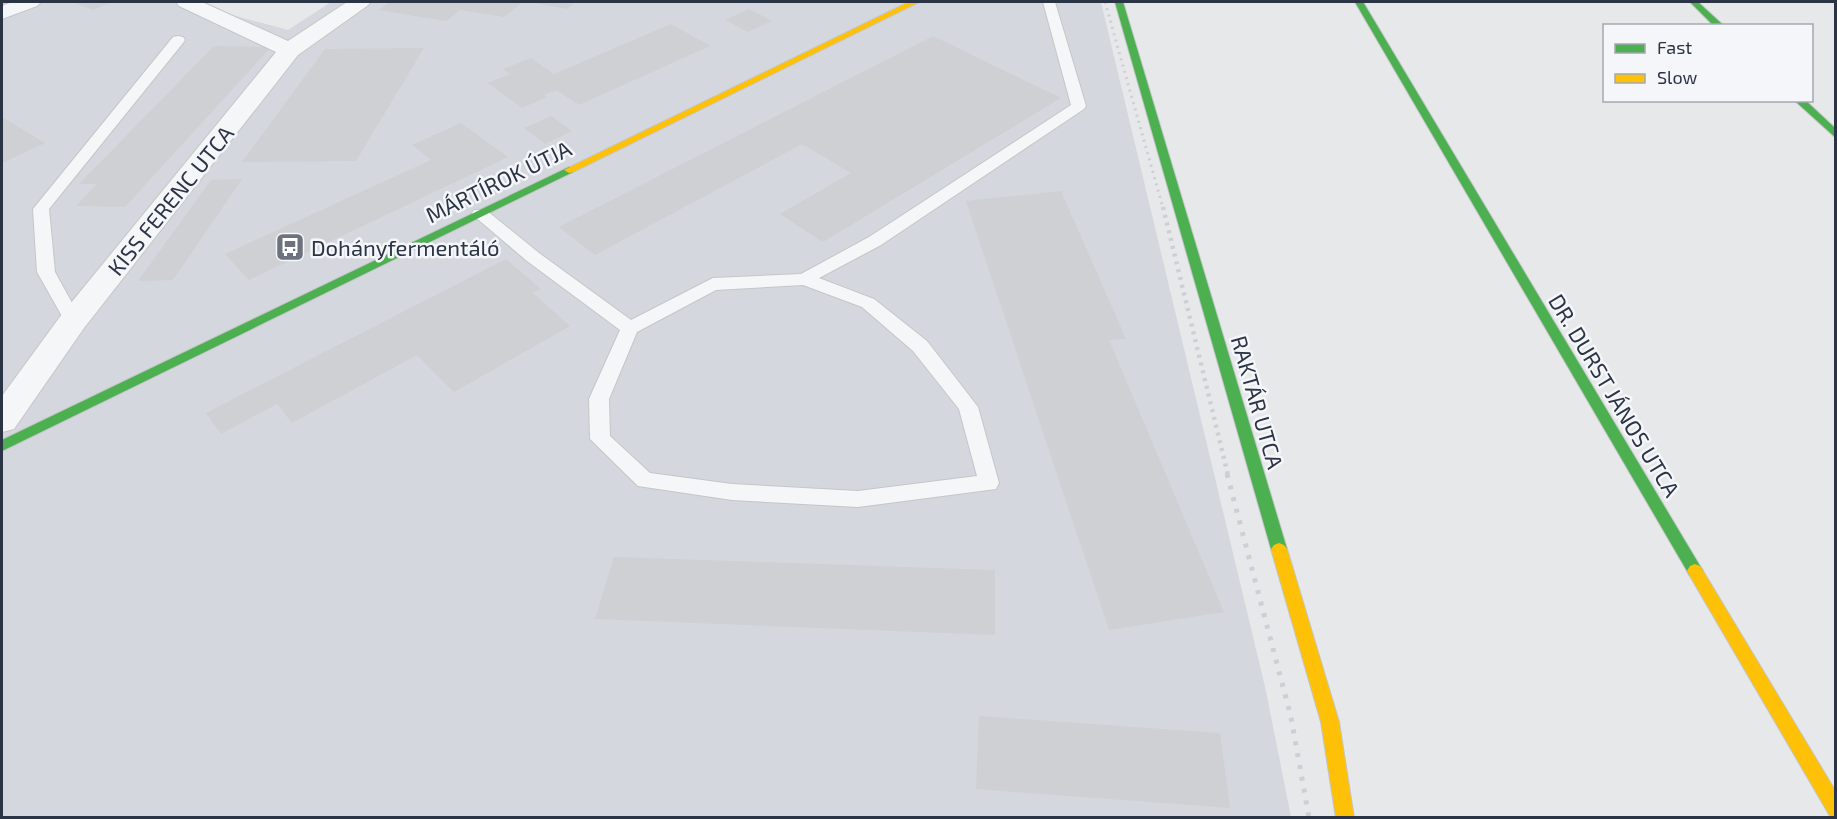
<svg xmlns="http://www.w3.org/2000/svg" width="1837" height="819" font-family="'Exo 2',sans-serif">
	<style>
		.built { fill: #d4d7dd }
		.building { fill: #ced0d3 }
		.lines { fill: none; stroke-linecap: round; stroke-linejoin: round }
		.lane-casing { stroke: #c4c6c8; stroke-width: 2 }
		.street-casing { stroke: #c4c6c8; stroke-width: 2 }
		.fast-casing { stroke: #c4c6c8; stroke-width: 2 }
		.slow-casing { stroke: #c4c6c8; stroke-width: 2 }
		.lane { fill: #f5f6f7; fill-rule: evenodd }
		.street { fill: #f5f6f7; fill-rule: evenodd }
		.fast { fill: #4caf50; fill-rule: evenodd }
		.slow { fill: #ffc107; fill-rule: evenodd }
		.rail-far2 { stroke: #cecfd2; stroke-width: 3; stroke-dasharray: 2 4.5; stroke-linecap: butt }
		.rail-far1 { stroke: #cecfd2; stroke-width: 4.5; stroke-dasharray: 3 5; stroke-linecap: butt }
		.rail { stroke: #cecfd2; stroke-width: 5; stroke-dasharray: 4 8; stroke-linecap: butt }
		.labels { text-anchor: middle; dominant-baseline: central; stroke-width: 5; stroke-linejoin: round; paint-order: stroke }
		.street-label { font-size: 22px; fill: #2b3445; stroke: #f4f6f9 }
		.poi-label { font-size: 22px; fill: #2b3445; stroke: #f4f6f9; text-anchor: start }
	</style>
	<rect width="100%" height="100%" fill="#e6e8ea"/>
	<polygon class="built" points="2,2 184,2 288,30 331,2 1101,2 1266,691 1291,817 2,818"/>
	<g class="building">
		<polygon points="73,2 112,2 93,10"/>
		<polygon points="390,2 523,2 504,17 460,10 446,21 378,10"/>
		<polygon points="528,2 575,2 567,9"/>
		<polygon points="749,9 772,21 748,32 725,20"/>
		<polygon points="671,24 710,46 579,105 556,90 544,95 547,97 522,108 488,83 510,74 503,69 531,58 554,74"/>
		<polygon points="933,36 1061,98 823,242 780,214 851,173 802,144 595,255 559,227"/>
		<polygon points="214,46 271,47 125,207 76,206 97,184 79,184"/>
		<polygon points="424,48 356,161 242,162 325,49"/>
		<polygon points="551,116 572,131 545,144 524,128"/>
		<polygon points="2,117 45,143 2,163"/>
		<polygon points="461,123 508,157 249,280 225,254 431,160 412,145"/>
		<polygon points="242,179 173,280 138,281 211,180"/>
		<polygon points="1061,191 1126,339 1109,340 1224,612 1109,630 966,201"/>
		<polygon points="506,259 541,289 533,293 570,326 454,392 417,355 292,423 277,404 221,434 206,413"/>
		<polygon points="614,557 995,570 995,635 595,619"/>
		<polygon points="979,716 1220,733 1230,808 976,789"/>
	</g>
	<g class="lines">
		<g class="lane-casing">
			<g id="lane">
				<path d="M1043 2H1055L1086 106 1084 109 881 245 819 278 874 299 927 341 978 407 999 483 996 489 858 507 732 500 638 486 590 439 589 399 620 330 527 261 474 216 472 213 474 210H486L539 253 631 320 713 278 801 274 869 237 1071 105ZM803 285 862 307 913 351 959 409 977 476 858 491 732 484 650 473 610 436 609 399 637 332 716 290Z"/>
				<polygon points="178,36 183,37 185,40 183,43 49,209 55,272 82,321 79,325 73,327 67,325 37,272 33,209 173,37"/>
			</g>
		</g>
		<g class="street-casing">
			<g id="street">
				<polygon points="12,2 41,2 37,6 2,19 2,6"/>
				<polygon points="176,2 202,2 288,41 347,2 371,2 367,6 298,55 84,328 14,429 2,432 2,396 62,314 276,52 179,6"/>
			</g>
		</g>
		<g class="fast-casing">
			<g id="fast">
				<polygon points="1115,2 1123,2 1287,549 1284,553 1279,555 1274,553 1271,549"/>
				<polygon points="1355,2 1363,2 1700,566 1703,571 1700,576 1695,578 1690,576"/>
				<polygon points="1690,2 1698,2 1724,26 1714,26"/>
				<polygon points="1794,100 1805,100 1836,129 1836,138"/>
				<polygon points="569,167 573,168 573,172 2,451 2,440"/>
			</g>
		</g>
		<g class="slow-casing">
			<g id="slow">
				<polygon points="909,2 919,2 573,172 569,173 564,170"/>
				<polygon points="1279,543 1284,545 1287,549 1339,722 1354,818 1336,818 1321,722 1271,549 1274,545"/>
				<polygon points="1695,564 1700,566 1836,792 1836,818 1830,816 1690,576 1687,571 1690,566"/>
			</g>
		</g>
		<use href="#lane" class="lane"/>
		<use href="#street" class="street"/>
		<use href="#fast" class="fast"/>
		<use href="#slow" class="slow"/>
		<polyline class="rail-far2" points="1105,2 1163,208"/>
		<polyline class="rail-far1" points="1163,207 1228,475"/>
		<polyline class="rail" points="1227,474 1291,717 1309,818"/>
	</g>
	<defs>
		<g id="bus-square" transform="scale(1.5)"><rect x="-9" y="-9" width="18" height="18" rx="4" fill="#6c737f" stroke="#f4f6f9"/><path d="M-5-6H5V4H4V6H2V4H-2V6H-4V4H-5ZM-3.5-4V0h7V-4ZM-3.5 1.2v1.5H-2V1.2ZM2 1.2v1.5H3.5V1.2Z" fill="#fff"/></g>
	</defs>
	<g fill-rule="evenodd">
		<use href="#bus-square" x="290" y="247"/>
	</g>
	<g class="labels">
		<g class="street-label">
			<text transform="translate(498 181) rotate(-26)">MÁRTÍROK ÚTJA</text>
			<text transform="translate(170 200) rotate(-51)">KISS FERENC UTCA</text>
			<text transform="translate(1615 395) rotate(59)">DR. DURST JÁNOS UTCA</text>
			<text transform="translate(1258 402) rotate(74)">RAKTÁR UTCA</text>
		</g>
		<g class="poi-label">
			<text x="311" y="247">Dohányfermentáló</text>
		</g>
	</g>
	<rect width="1837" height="819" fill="none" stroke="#2b3445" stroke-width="6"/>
	<rect x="1603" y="24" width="210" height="78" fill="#f4f6f9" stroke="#a4a8b1" stroke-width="1.5"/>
	<rect x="1615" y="44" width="30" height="9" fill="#4caf50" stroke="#a4a8b1" stroke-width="1.5"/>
	<text x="1657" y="54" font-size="18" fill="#2b3445">Fast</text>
	<rect x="1615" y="74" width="30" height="9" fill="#ffc107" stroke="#a4a8b1" stroke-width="1.5"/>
	<text x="1657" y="84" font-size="18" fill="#2b3445">Slow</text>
</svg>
